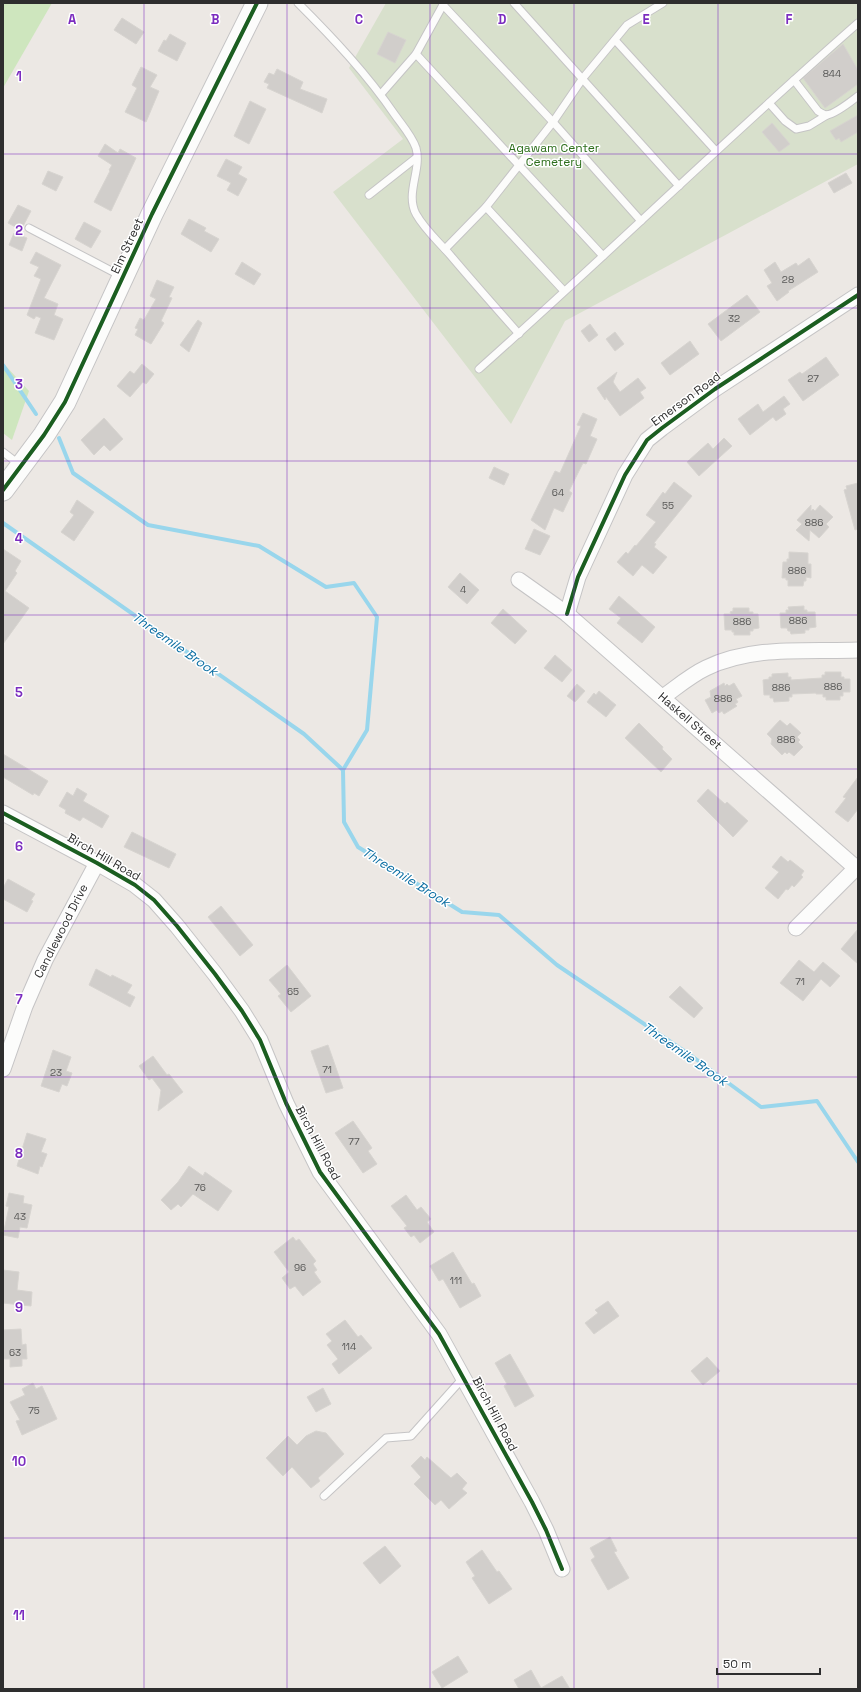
<svg xmlns="http://www.w3.org/2000/svg" width="861" height="1692" font-family="'Space Grotesk',sans-serif">
	<style>
		.green { fill: #cee6be }
		.cemetery { fill: #d8e0cc }
		.lines { fill: none; stroke-linecap: round; stroke-linejoin: round }
		.stream { stroke: #99d6ec; stroke-width: 4 }
		.building { fill: #d1cecb; stroke: #d7d4d0 }
		.lane-casing { stroke: #c5c4c5; stroke-width: 9 }
		.street-casing { stroke: #c5c4c5; stroke-width: 17 }
		.secondary-casing { stroke: #c5c4c5; stroke-width: 23 }
		.lane { stroke: #fcfcfb; stroke-width: 7 }
		.street { stroke: #fcfcfb; stroke-width: 15 }
		.secondary { stroke: #fcfcfb; stroke-width: 21 }
		.cycleway-casing { stroke: #fff; stroke-width: 6 }
		.cycleway { stroke: #1b5e20; stroke-width: 4 }
		.grid { fill: none; stroke: #7b2cbf; stroke-width: 1; stroke-opacity: 0.55 }
		.labels { text-anchor: middle; dominant-baseline: central; stroke-width: 3; stroke-linejoin: round; paint-order: stroke }
		.number-label { font-size: 10px; fill: #585857 }
		.park-label { font-size: 12px; fill: #2c6e1b; stroke: #fff }
		.street-label { font-size: 12px; fill: #2e2e2e; stroke: #fff }
		.water-label { font-size: 13px; font-style: italic; fill: #0d6fa3; stroke: #fff }
		.grid-label { font-size: 13px; text-anchor: middle; font-weight: bold; fill: #7b2cbf; stroke: #fff; stroke-width: 3; stroke-linejoin: round; paint-order: stroke }
	</style>
	<rect width="100%" height="100%" fill="#ece8e4"/>
	<g class="green">
		<polygon points="3,3 52,3 3,88"/>
		<polygon points="3,363 29,391 12,440 3,433"/>
	</g>
	<polygon class="cemetery" points="386,3 858,3 858,164 565,321 511,424 333,192 403,139 349,68"/>
	<g class="lines">
		<g class="stream">
			<polyline points="3,365 36,414"/>
			<polyline points="59,438 73,473 148,525 259,546 326,587 354,583 377,617 367,730 343,770"/>
			<polyline points="3,523 304,734 343,770 344,822 358,847 462,912 499,915 557,965 693,1057 761,1107 817,1101 858,1162"/>
		</g>
	</g>
	<g class="building">
		<polygon points="122,18 144,32 136,44 114,30"/>
		<polygon points="388,32 406,40 395,63 377,54"/>
		<polygon points="170,34 186,43 177,61 158,51 164,40 166,41"/>
		<polygon points="843,44 858,70 858,84 825,108 803,78"/>
		<polygon points="141,67 157,75 150,87 159,91 146,122 125,112 137,88 132,85"/>
		<polygon points="277,69 303,82 300,89 327,99 322,113 267,88 269,84 264,82 269,73 274,75"/>
		<polygon points="250,101 266,109 249,144 234,136"/>
		<polygon points="858,115 858,132 841,142 839,138 836,140 830,131"/>
		<polygon points="772,123 790,144 779,152 762,132"/>
		<polygon points="105,144 118,153 120,149 136,158 111,211 94,202 110,171 109,170 112,165 98,156"/>
		<polygon points="226,159 242,167 238,174 247,179 238,196 227,190 231,183 217,176"/>
		<polygon points="48,171 63,177 56,191 42,184"/>
		<polygon points="846,173 852,183 834,193 828,183"/>
		<polygon points="18,205 31,211 21,230 8,223"/>
		<polygon points="189,219 206,228 204,231 219,239 211,252 181,234"/>
		<polygon points="84,222 101,231 91,248 75,239"/>
		<polygon points="14,233 27,238 22,251 9,245"/>
		<polygon points="36,252 61,265 44,298 58,304 54,315 63,319 54,340 35,333 41,318 36,316 34,319 27,315 41,279 34,276 39,267 30,263"/>
		<polygon points="809,258 818,272 788,291 789,292 777,301 767,286 772,283 764,270 775,262 781,272 796,263 798,266"/>
		<polygon points="242,262 261,274 254,285 235,274"/>
		<polygon points="157,280 174,287 169,297 172,298 161,321 164,323 151,344 135,335 138,329 135,328 140,318 144,320 156,299 150,296"/>
		<polygon points="747,295 760,312 721,341 708,324"/>
		<polygon points="198,320 202,323 189,352 180,345"/>
		<polygon points="590,324 598,335 589,342 581,331"/>
		<polygon points="615,332 624,344 615,351 606,339"/>
		<polygon points="690,341 699,354 670,375 661,363"/>
		<polygon points="826,357 839,375 803,401 788,380 800,372 802,374"/>
		<polygon points="142,364 154,374 146,384 143,382 130,397 117,386 130,371 134,374"/>
		<polygon points="617,372 613,382 620,392 638,378 646,388 640,392 644,398 620,416 606,397 605,400 597,388"/>
		<polygon points="784,396 790,404 783,409 786,414 776,421 773,417 750,435 738,419 758,404 763,412"/>
		<polygon points="583,413 597,419 590,436 597,439 586,464 583,463 569,491 572,493 563,512 554,508 545,530 531,520 555,471 560,473 581,426 577,425"/>
		<polygon points="104,418 123,439 110,451 104,445 94,455 81,440"/>
		<polygon points="724,438 732,446 699,476 687,462 708,443 713,449"/>
		<polygon points="494,467 509,474 504,485 489,478"/>
		<polygon points="674,482 692,496 654,543 656,544 654,547 667,557 653,574 642,565 633,576 617,562 626,552 628,554 635,545 636,546 656,522 646,515 663,492 665,494"/>
		<polygon points="858,483 858,529 855,530 844,490 847,489 846,486"/>
		<polygon points="77,500 94,512 74,541 61,532 74,515 70,512"/>
		<polygon points="811,505 811,511 813,509 815,511 820,505 833,517 826,524 829,527 819,538 810,530 809,541 796,530 802,524 797,520"/>
		<polygon points="534,529 550,536 540,555 525,549"/>
		<polygon points="3,549 21,561 15,571 17,573 5,591 29,608 3,644"/>
		<polygon points="789,552 808,553 808,564 811,564 811,578 806,577 806,581 804,581 803,586 788,586 788,580 786,580 786,578 782,578 783,562 787,562 787,559 789,559"/>
		<polygon points="460,573 479,590 467,604 448,587"/>
		<polygon points="619,596 655,627 642,643 617,623 621,618 609,609"/>
		<polygon points="804,606 804,610 807,610 807,612 815,612 816,627 809,628 809,630 805,630 805,633 791,634 790,631 788,631 787,628 781,628 780,613 786,613 786,610 789,610 788,607"/>
		<polygon points="733,608 749,608 749,612 753,612 753,614 758,614 759,628 753,629 753,631 750,631 750,635 734,635 734,632 732,632 732,630 725,630 724,614 731,614 730,612 733,611"/>
		<polygon points="503,609 527,631 515,644 491,623"/>
		<polygon points="555,655 572,670 562,682 544,668"/>
		<polygon points="825,672 841,672 841,677 844,677 844,679 850,679 850,692 843,692 843,696 840,696 840,700 826,700 826,697 823,697 823,694 816,694 816,693 792,694 792,697 789,697 789,701 774,702 773,698 770,698 770,695 764,695 763,680 769,679 769,677 772,677 772,674 788,673 788,677 791,677 791,680 822,678 822,675 825,675"/>
		<polygon points="724,683 725,686 727,684 729,686 734,683 742,696 736,699 738,702 735,704 737,706 724,714 722,711 719,713 717,710 712,713 705,700 711,697 710,691"/>
		<polygon points="577,684 585,691 575,702 567,696"/>
		<polygon points="599,691 616,705 606,717 587,702 594,693 596,695"/>
		<polygon points="780,720 787,726 790,723 801,733 797,737 800,740 798,742 803,747 794,756 789,752 787,754 785,752 782,755 771,744 772,739 767,734"/>
		<polygon points="639,723 663,747 662,749 672,759 661,772 625,738"/>
		<polygon points="3,754 48,781 39,796 34,793 33,795 3,777"/>
		<polygon points="858,777 858,809 848,822 835,812 846,798 843,797"/>
		<polygon points="77,788 87,794 83,801 109,816 102,828 83,817 80,821 65,813 66,810 59,806 67,792 73,796"/>
		<polygon points="708,789 725,804 727,802 748,821 733,837 697,801"/>
		<polygon points="132,832 176,854 169,868 124,847"/>
		<polygon points="781,856 788,862 790,860 804,871 801,875 803,877 794,887 792,885 788,890 786,889 778,899 765,888 779,872 772,867"/>
		<polygon points="8,879 35,894 31,900 33,901 27,912 3,899 3,888"/>
		<polygon points="221,906 253,945 240,956 208,917"/>
		<polygon points="858,929 858,964 841,949"/>
		<polygon points="799,960 814,972 823,962 840,976 830,987 821,979 803,1001 780,983"/>
		<polygon points="287,965 311,996 291,1012 278,996 281,994 269,980"/>
		<polygon points="96,969 111,977 112,975 132,985 127,993 135,997 130,1007 89,985"/>
		<polygon points="680,986 703,1008 694,1018 669,997"/>
		<polygon points="328,1045 343,1088 326,1093 311,1051"/>
		<polygon points="53,1050 71,1057 66,1071 72,1073 67,1086 62,1084 59,1092 41,1086"/>
		<polygon points="153,1056 167,1075 169,1074 183,1092 158,1111 161,1090 152,1078 149,1080 139,1066"/>
		<polygon points="353,1121 372,1148 368,1151 377,1164 363,1173 335,1133"/>
		<polygon points="27,1133 46,1139 41,1152 47,1154 42,1167 40,1166 38,1174 17,1166"/>
		<polygon points="189,1166 203,1176 205,1172 232,1191 218,1211 193,1194 181,1207 178,1204 171,1210 161,1200 178,1182"/>
		<polygon points="9,1193 24,1196 23,1203 32,1205 27,1228 20,1227 18,1238 3,1235 9,1207 6,1206"/>
		<polygon points="406,1195 417,1210 421,1207 431,1219 427,1222 434,1232 420,1243 414,1235 411,1237 404,1228 407,1226 391,1206"/>
		<polygon points="293,1237 296,1241 299,1239 316,1261 313,1264 317,1270 314,1272 321,1282 303,1296 295,1286 290,1289 282,1278 289,1272 274,1252"/>
		<polygon points="453,1252 472,1284 474,1283 481,1296 460,1308 443,1279 439,1281 430,1266"/>
		<polygon points="3,1270 19,1272 17,1290 32,1292 31,1306 3,1303"/>
		<polygon points="608,1301 619,1316 594,1334 585,1323 598,1313 595,1310"/>
		<polygon points="345,1320 358,1337 361,1335 372,1348 339,1374 332,1364 338,1359 327,1345 332,1341 326,1334"/>
		<polygon points="21,1329 22,1345 26,1344 27,1359 22,1359 22,1366 10,1367 10,1359 3,1359 3,1330"/>
		<polygon points="510,1354 534,1396 515,1407 504,1386 507,1384 495,1363"/>
		<polygon points="707,1357 720,1371 703,1385 691,1371"/>
		<polygon points="33,1383 36,1389 42,1386 57,1419 22,1435 16,1421 20,1420 10,1402 25,1395 22,1389"/>
		<polygon points="323,1388 331,1404 316,1412 307,1397"/>
		<polygon points="316,1431 326,1433 344,1454 318,1478 320,1481 311,1488 292,1467 283,1476 266,1458 288,1436 297,1445 306,1436"/>
		<polygon points="421,1456 425,1460 427,1457 451,1478 457,1473 467,1483 462,1489 467,1493 449,1509 441,1500 435,1505 414,1484 421,1477 411,1466"/>
		<polygon points="610,1537 617,1551 614,1552 629,1578 608,1590 591,1560 595,1557 590,1548"/>
		<polygon points="385,1546 401,1566 380,1584 363,1563"/>
		<polygon points="482,1550 497,1572 499,1571 512,1589 489,1604 472,1578 475,1576 466,1562"/>
		<polygon points="458,1656 468,1672 442,1688 432,1672"/>
		<polygon points="531,1670 541,1688 562,1676 570,1689 519,1689 514,1680"/>
	</g>
	<g class="lines">
		<g class="lane-casing">
			<g id="lane">
				<path d="M298 3C333 38 367 74 395 115 402 125 412 136 416 148 422 170 405 193 416 214 425 230 439 242 451 256 473 282 496 308 519 334"/>
				<polyline points="514,3 679,186"/>
				<polyline points="443,5 553,122 641,221"/>
				<polyline points="615,40 716,151"/>
				<polyline points="416,54 603,256"/>
				<path d="M794 80 818 111C821 113 824 115 827 115 837 113 850 102 858 96"/>
				<polyline points="381,94 416,54 444,3"/>
				<polyline points="769,103 785,121 796,129 809,126 827,115"/>
				<polyline points="369,195 416,158"/>
				<polyline points="486,207 564,291"/>
				<polyline points="29,228 121,276"/>
				<polyline points="445,249 486,207 553,122 583,78 627,25 663,3"/>
				<path d="M479 369C607 255 729 136 858 23"/>
				<polyline points="3,452 20,465"/>
				<polyline points="324,1496 386,1438 411,1436 463,1378"/>
			</g>
		</g>
		<g class="street-casing">
			<g id="street">
				<polyline points="519,580 567,614 856,868"/>
				<polyline points="567,614 578,577 625,475 647,440 662,428 715,389 858,295"/>
				<path d="M663 697C677 687 691 675 706 668 753 645 808 652 858 650"/>
				<polyline points="3,813 97,863 135,885 154,900 177,926 215,974 242,1011 260,1040 286,1103 320,1172 439,1334 532,1502 546,1530 562,1569"/>
				<polyline points="796,928 858,866"/>
				<polyline points="3,1069 25,1006 45,960 97,863"/>
			</g>
		</g>
		<g class="secondary-casing">
			<polyline id="secondary" points="3,490 44,435 65,402 152,214 257,3"/>
		</g>
		<use href="#lane" class="lane"/>
		<use href="#street" class="street"/>
		<use href="#secondary" class="secondary"/>
		<g class="cycleway-casing">
			<g id="cycleway">
				<polyline points="3,490 44,435 65,402 152,214 257,3"/>
				<polyline points="567,614 578,577 625,475 647,440 662,428 715,389 858,295"/>
				<polyline points="3,813 97,863 135,885 154,900 177,926 215,974 242,1011 260,1040 286,1103 320,1172 439,1334 532,1502 546,1530 562,1569"/>
			</g>
		</g>
		<use href="#cycleway" class="cycleway"/>
	</g>
	<path class="grid" d="M144 3V1689M287 3V1689M430 3V1689M574 3V1689M718 3V1689M3 154H858M3 308H858M3 461H858M3 615H858M3 769H858M3 923H858M3 1077H858M3 1231H858M3 1384H858M3 1538H858"/>
	<g class="labels">
		<g class="number-label">
			<text x="832" y="73">844</text>
			<text x="788" y="279">28</text>
			<text x="734" y="318">32</text>
			<text x="813" y="378">27</text>
			<text x="558" y="492">64</text>
			<text x="668" y="505">55</text>
			<text x="814" y="522">886</text>
			<text x="797" y="570">886</text>
			<text x="463" y="589">4</text>
			<text x="798" y="620">886</text>
			<text x="742" y="621">886</text>
			<text x="833" y="686">886</text>
			<text x="781" y="687">886</text>
			<text x="723" y="698">886</text>
			<text x="786" y="739">886</text>
			<text x="800" y="981">71</text>
			<text x="293" y="991">65</text>
			<text x="327" y="1069">71</text>
			<text x="56" y="1072">23</text>
			<text x="354" y="1141">77</text>
			<text x="200" y="1187">76</text>
			<text x="20" y="1216">43</text>
			<text x="300" y="1267">96</text>
			<text x="456" y="1280">111</text>
			<text x="349" y="1346">114</text>
			<text x="15" y="1352">63</text>
			<text x="34" y="1410">75</text>
		</g>
		<g class="park-label">
			<text x="554" y="148">Agawam Center<tspan x="554" dy="14">Cemetery</tspan></text>
		</g>
		<g class="street-label">
			<text transform="translate(127 246) rotate(-65)">Elm Street</text>
			<text transform="translate(686 399) rotate(-36)">Emerson Road</text>
			<text transform="translate(690 721) rotate(41)">Haskell Street</text>
			<text transform="translate(104 857) rotate(30)">Birch Hill Road</text>
			<text transform="translate(61 931) rotate(-63)">Candlewood Drive</text>
			<text transform="translate(318 1143) rotate(62)">Birch Hill Road</text>
			<text transform="translate(495 1414) rotate(62)">Birch Hill Road</text>
		</g>
		<g class="water-label">
			<text transform="translate(175 644) rotate(35)">Threemile Brook</text>
			<text transform="translate(406 877) rotate(32)">Threemile Brook</text>
			<text transform="translate(685 1054) rotate(35)">Threemile Brook</text>
		</g>
	</g>
	<g class="grid-label">
		<text x="72" y="24">A</text>
		<text x="215" y="24">B</text>
		<text x="359" y="24">C</text>
		<text x="502" y="24">D</text>
		<text x="646" y="24">E</text>
		<text x="789" y="24">F</text>
		<text x="19" y="81">1</text>
		<text x="19" y="235">2</text>
		<text x="19" y="389">3</text>
		<text x="19" y="543">4</text>
		<text x="19" y="697">5</text>
		<text x="19" y="851">6</text>
		<text x="19" y="1004">7</text>
		<text x="19" y="1158">8</text>
		<text x="19" y="1312">9</text>
		<text x="19" y="1466">10</text>
		<text x="19" y="1620">11</text>
	</g>
	<rect width="861" height="1692" fill="none" stroke="#2e2e2e" stroke-width="8"/>
	<path d="M717 1668v6h103v-6" fill="none" stroke="#2e2e2e" stroke-width="2"/>
	<text x="723" y="1668" font-size="12" fill="#2e2e2e" stroke="#ffffff" stroke-width="3" paint-order="stroke">50 m</text>
</svg>
